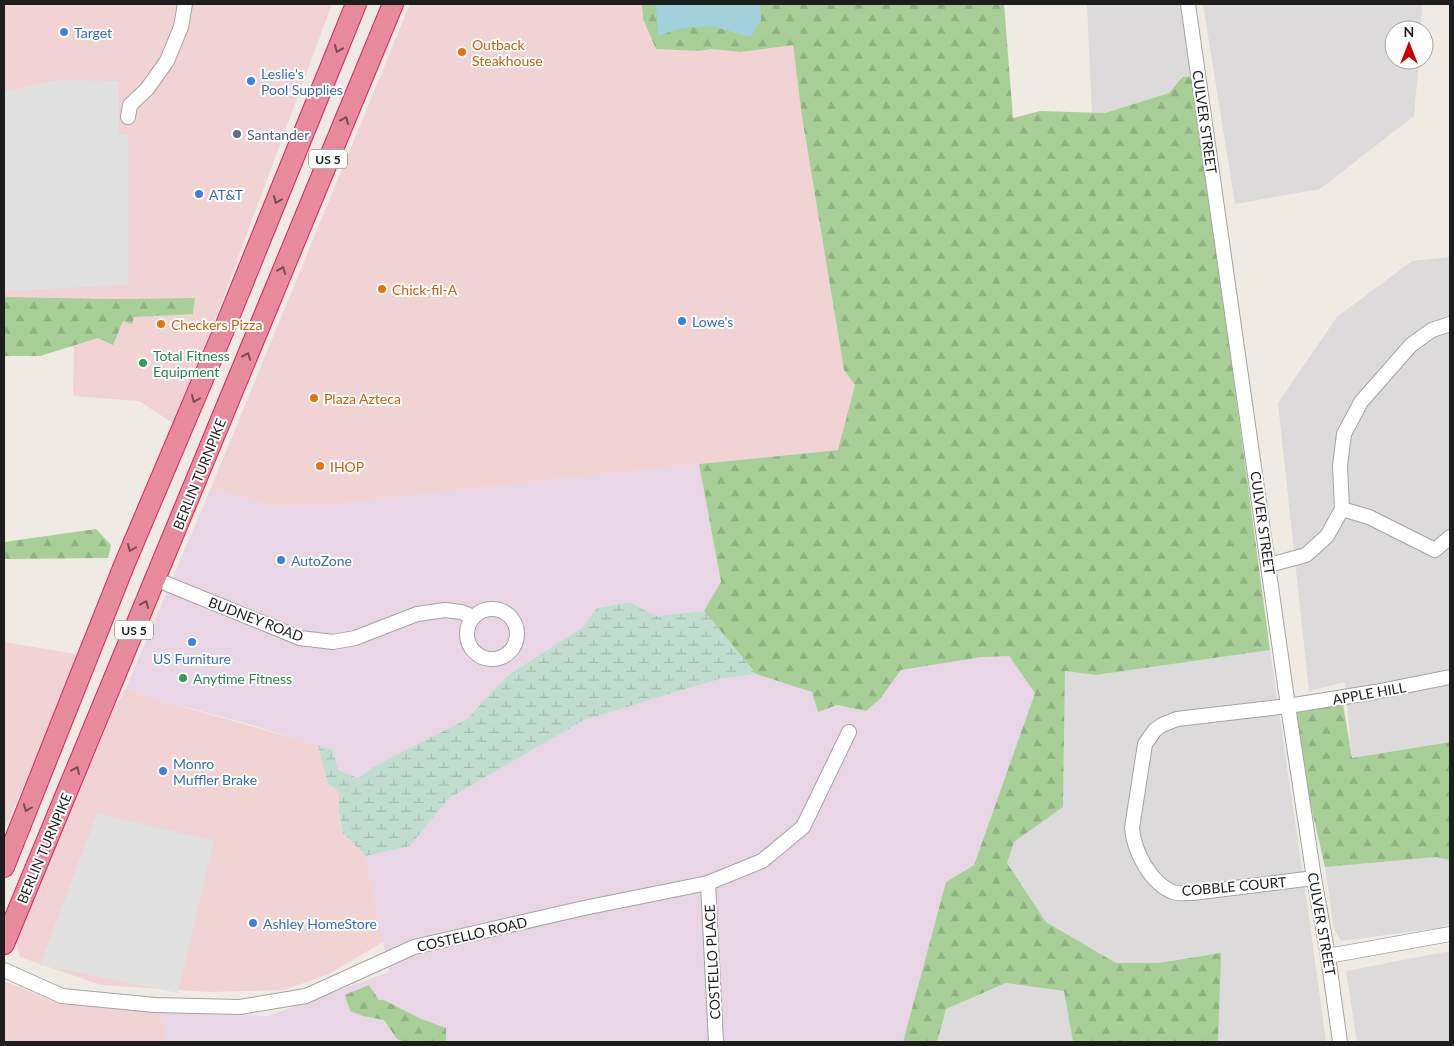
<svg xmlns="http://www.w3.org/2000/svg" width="1454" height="1046" font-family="Lato,sans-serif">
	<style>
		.residential { fill: #dcdada }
		.commercial { fill: #f0d3d2 }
		.industrial { fill: #e8d5e5 }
		.forest { fill: url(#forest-firs) }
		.wetland { fill: url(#wetland-marsh) }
		.parking { fill: #e1e1e1 }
		.water { fill: #a3d0dd }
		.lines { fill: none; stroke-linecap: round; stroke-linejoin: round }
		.minor-casing { stroke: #a4a4a4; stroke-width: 16 }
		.highway-casing { stroke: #db2263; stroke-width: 22 }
		.minor { stroke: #fff; stroke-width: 14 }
		.highway { stroke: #e78a9c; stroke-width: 20 }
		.oneway { stroke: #784e56 }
		.shop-dot { fill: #3f7fe0; stroke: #fff; stroke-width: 2 }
		.food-dot { fill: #e8710a; stroke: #fff; stroke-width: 2 }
		.service-dot { fill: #5c6f8a; stroke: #fff; stroke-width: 2 }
		.leisure-dot { fill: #2e9e5b; stroke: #fff; stroke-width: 2 }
		.labels { text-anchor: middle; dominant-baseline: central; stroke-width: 4; stroke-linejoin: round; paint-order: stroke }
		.shield { fill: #fff; stroke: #616161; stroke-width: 1 }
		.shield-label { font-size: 12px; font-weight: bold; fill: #1d1d1d }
		.shop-label { font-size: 14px; fill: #366cbe; stroke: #fff; text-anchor: start }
		.food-label { font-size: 14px; fill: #c56008; stroke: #fff; text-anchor: start }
		.street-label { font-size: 14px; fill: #1d1d1d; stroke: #fff }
		.service-label { font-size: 14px; fill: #4e5e75; stroke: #fff; text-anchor: start }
		.leisure-label { font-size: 14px; fill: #27864d; stroke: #fff; text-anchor: start }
	</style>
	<defs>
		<pattern id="forest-firs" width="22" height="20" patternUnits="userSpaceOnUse" patternTransform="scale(1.25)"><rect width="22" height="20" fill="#a8cf97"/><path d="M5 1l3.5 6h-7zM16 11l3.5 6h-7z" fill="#90b182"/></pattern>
		<pattern id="wetland-marsh" width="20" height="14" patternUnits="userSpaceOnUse" patternTransform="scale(1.25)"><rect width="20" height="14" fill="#c0ddcf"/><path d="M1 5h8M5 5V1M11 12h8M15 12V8" fill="none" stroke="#a5bdb1"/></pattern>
	</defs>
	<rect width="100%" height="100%" fill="#efebe3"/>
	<g class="residential">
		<polygon points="1087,4 1185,4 1193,77 1181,77 1169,93 1105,113 1092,114"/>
		<polygon points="1203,4 1422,4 1421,30 1394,30 1394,60 1419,60 1414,116 1320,189 1235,204"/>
		<polygon points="1450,257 1450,742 1352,758 1345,682 1309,691 1278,403 1337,317 1412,261"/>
		<polygon points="1270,650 1312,939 1326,1042 1218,1042 1159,963 1116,963 1046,922 1007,863 1013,842 1063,807 1065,671 1096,675"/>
		<polygon points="1399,855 1450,855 1450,924 1439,928 1341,941 1334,929 1325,867"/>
		<polygon points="1450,951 1450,1042 1357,1042 1346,971"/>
		<polygon points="1006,983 1064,991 1073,1042 937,1042 946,1009"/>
	</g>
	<g class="commercial">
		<polygon points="4,4 332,4 176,425 139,401 73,396 74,345 98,338 123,320 134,317 193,314 195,298 116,299 9,297 4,304"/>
		<polygon points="410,4 642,4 643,19 656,49 699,51 711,49 741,52 793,45 802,117 844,370 855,385 839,450 699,464 332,504 273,506 211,488"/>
		<polygon points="4,642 81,655 4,830"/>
		<polygon points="126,688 155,699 318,745 328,784 339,791 339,812 343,833 366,856 383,942 327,975 283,990 209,992 101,985 20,957 16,942 112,713"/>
		<polygon points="4,981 60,1004 161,1013 168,1042 4,1042"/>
	</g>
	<g class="industrial">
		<polygon points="699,464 721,583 704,611 656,616 628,602 597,608 583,627 508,675 467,720 377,765 358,778 338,770 333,750 242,722 155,699 126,688 211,488 273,506 332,504"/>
		<polygon points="1009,656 1035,693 974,865 946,882 903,1042 446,1042 446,1028 419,1018 379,1020 384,1020 397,1039 403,1042 168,1042 161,1013 268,1016 389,972 366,856 410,846 449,798 584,720 719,679 756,674 812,692 836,705 866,711 880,699 901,670 982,657"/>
	</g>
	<g class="forest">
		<polygon points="642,4 1004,4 1013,118 1040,111 1105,113 1169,93 1182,77 1193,77 1270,650 1096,675 1065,671 1063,807 1014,842 1007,863 1046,922 1116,963 1159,963 1221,953 1218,1042 1073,1042 1064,991 1006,983 946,1009 937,1042 903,1042 946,882 974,865 1035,693 1009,656 982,657 901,670 880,699 866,711 837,705 818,712 812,692 756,674 704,611 721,582 699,464 838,450 855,385 844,370 802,117 793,45 741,52 711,49 699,51 656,49 643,19"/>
		<polygon points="6,297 116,299 195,298 193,314 134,317 132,324 123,321 113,345 98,338 40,356 4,356 4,301"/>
		<polygon points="96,529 111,545 108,558 4,559 4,542"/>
		<polygon points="1342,698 1352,758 1450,742 1450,860 1436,857 1325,867 1288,706"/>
		<polygon points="369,985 379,1000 384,1000 419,1018 446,1028 446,1042 403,1042 397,1039 384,1020 363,1016 350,1011 345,995"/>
	</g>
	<polygon class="wetland" points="629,602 656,616 704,611 756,674 719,679 584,720 449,798 410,846 366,856 343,833 339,812 339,791 328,784 318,745 333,750 338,770 358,778 377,765 467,719 508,675 583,627 597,608"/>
	<g class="parking">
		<polygon points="58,80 119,81 119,134 128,135 128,285 4,291 4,90 11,90"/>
		<polygon points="97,813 214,841 178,993 40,965"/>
	</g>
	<polygon class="water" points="656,4 760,4 761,20 751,37 711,26 681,28 658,36"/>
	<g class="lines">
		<g class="minor-casing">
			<g id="minor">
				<polyline points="1188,4 1288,706 1314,878 1328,956 1340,1042"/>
				<polyline points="128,117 130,105 147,89 167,61 181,27 185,4"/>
				<polyline points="1342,509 1369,517 1435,550 1450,537"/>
				<polyline points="1269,565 1306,555 1327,536 1342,509 1340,466 1344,434 1361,402 1411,345 1432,330 1450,324"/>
				<polyline points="155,579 300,638 333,642 355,638 417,614 445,610 461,612 474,617"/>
				<circle cx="492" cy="634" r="25"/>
				<path d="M1314 878 1193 893C1187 893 1179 894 1173 892 1150 883 1134 851 1132 828L1145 744 1155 730 1162 725 1177 719 1288 706 1375 692 1450 677"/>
				<polyline points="708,883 716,1042"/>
				<polyline points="1328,956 1450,934"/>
				<polyline points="4,970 62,996 155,1005 240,1007 306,996 414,947 584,908 708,883 762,861 803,827 849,732"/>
			</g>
		</g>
		<g class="highway-casing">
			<g id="highway">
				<polyline points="4,867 125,563 223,332 356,4"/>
				<polyline points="4,944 393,4"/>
			</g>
		</g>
		<use href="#minor" class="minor"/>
		<use href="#highway" class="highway"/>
	</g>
	<defs><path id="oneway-chevron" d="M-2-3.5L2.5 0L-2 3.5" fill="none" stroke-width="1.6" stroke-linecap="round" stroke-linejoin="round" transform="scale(1.25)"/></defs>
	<g class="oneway">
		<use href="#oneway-chevron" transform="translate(338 49) rotate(112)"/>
		<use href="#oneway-chevron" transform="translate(345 120) rotate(-67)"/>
		<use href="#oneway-chevron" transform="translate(277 200) rotate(112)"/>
		<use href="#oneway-chevron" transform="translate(282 270) rotate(-68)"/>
		<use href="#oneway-chevron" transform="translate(247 356) rotate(-68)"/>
		<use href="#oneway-chevron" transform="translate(195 399) rotate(113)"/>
		<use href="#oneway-chevron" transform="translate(131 548) rotate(113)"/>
		<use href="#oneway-chevron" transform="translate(145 604) rotate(-67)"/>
		<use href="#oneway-chevron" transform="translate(76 770) rotate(-67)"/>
		<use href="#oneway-chevron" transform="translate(27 808) rotate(111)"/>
	</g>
	<g class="shop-dot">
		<circle cx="64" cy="32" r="5"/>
		<circle cx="251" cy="81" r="5"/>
		<circle cx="199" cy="194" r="5"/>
		<circle cx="682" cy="321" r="5"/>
		<circle cx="281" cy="560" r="5"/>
		<circle cx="192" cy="642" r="5"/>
		<circle cx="163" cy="771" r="5"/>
		<circle cx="253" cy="923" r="5"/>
	</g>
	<g class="food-dot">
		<circle cx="462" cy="52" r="5"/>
		<circle cx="382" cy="289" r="5"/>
		<circle cx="161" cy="324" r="5"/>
		<circle cx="314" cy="398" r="5"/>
		<circle cx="320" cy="466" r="5"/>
	</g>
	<circle class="service-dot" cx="237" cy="134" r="5"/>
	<g class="leisure-dot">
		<circle cx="143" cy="363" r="5"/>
		<circle cx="183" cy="678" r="5"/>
	</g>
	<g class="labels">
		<g class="shield">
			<rect x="309" y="149.5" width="38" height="19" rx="4"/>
			<rect x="115" y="620.5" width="38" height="19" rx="4"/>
		</g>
		<g class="shield-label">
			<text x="328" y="159">US 5</text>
			<text x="134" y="630">US 5</text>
		</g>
		<g class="shop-label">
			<text x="74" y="32">Target</text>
			<text x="261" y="73">Leslie's<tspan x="261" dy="16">Pool Supplies</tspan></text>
			<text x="209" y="194">AT&amp;T</text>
			<text x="692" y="321">Lowe's</text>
			<text x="291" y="560">AutoZone</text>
			<text x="192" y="658" text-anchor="middle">US Furniture</text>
			<text x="173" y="763">Monro<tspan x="173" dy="16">Muffler Brake</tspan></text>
			<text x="263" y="923">Ashley HomeStore</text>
		</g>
		<g class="food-label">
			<text x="472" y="44">Outback<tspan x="472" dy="16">Steakhouse</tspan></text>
			<text x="392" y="289">Chick-fil-A</text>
			<text x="171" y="324">Checkers Pizza</text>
			<text x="324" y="398">Plaza Azteca</text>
			<text x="330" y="466">IHOP</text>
		</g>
		<g class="street-label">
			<text transform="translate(1205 122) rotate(82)">CULVER STREET</text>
			<text transform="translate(199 474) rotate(-68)">BERLIN TURNPIKE</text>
			<text transform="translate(1263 523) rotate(82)">CULVER STREET</text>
			<text transform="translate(256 619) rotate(21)">BUDNEY ROAD</text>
			<text transform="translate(1369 693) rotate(-10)">APPLE HILL</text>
			<text transform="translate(44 848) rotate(-67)">BERLIN TURNPIKE</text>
			<text transform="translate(1234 886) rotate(-5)">COBBLE COURT</text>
			<text transform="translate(1322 924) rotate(80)">CULVER STREET</text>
			<text transform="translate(472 934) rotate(-13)">COSTELLO ROAD</text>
			<text transform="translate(712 962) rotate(-93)">COSTELLO PLACE</text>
		</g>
		<g class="service-label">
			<text x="247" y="134">Santander</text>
		</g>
		<g class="leisure-label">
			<text x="153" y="355">Total Fitness<tspan x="153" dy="16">Equipment</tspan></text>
			<text x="193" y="678">Anytime Fitness</text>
		</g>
	</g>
	<rect width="1454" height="1046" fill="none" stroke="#1d1d1d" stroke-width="10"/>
	<g transform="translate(1409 45)"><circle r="24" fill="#ffffff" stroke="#a5a5a5"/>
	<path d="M0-4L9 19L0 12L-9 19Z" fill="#cb0002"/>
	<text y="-8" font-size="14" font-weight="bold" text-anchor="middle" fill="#1d1d1d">N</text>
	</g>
</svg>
